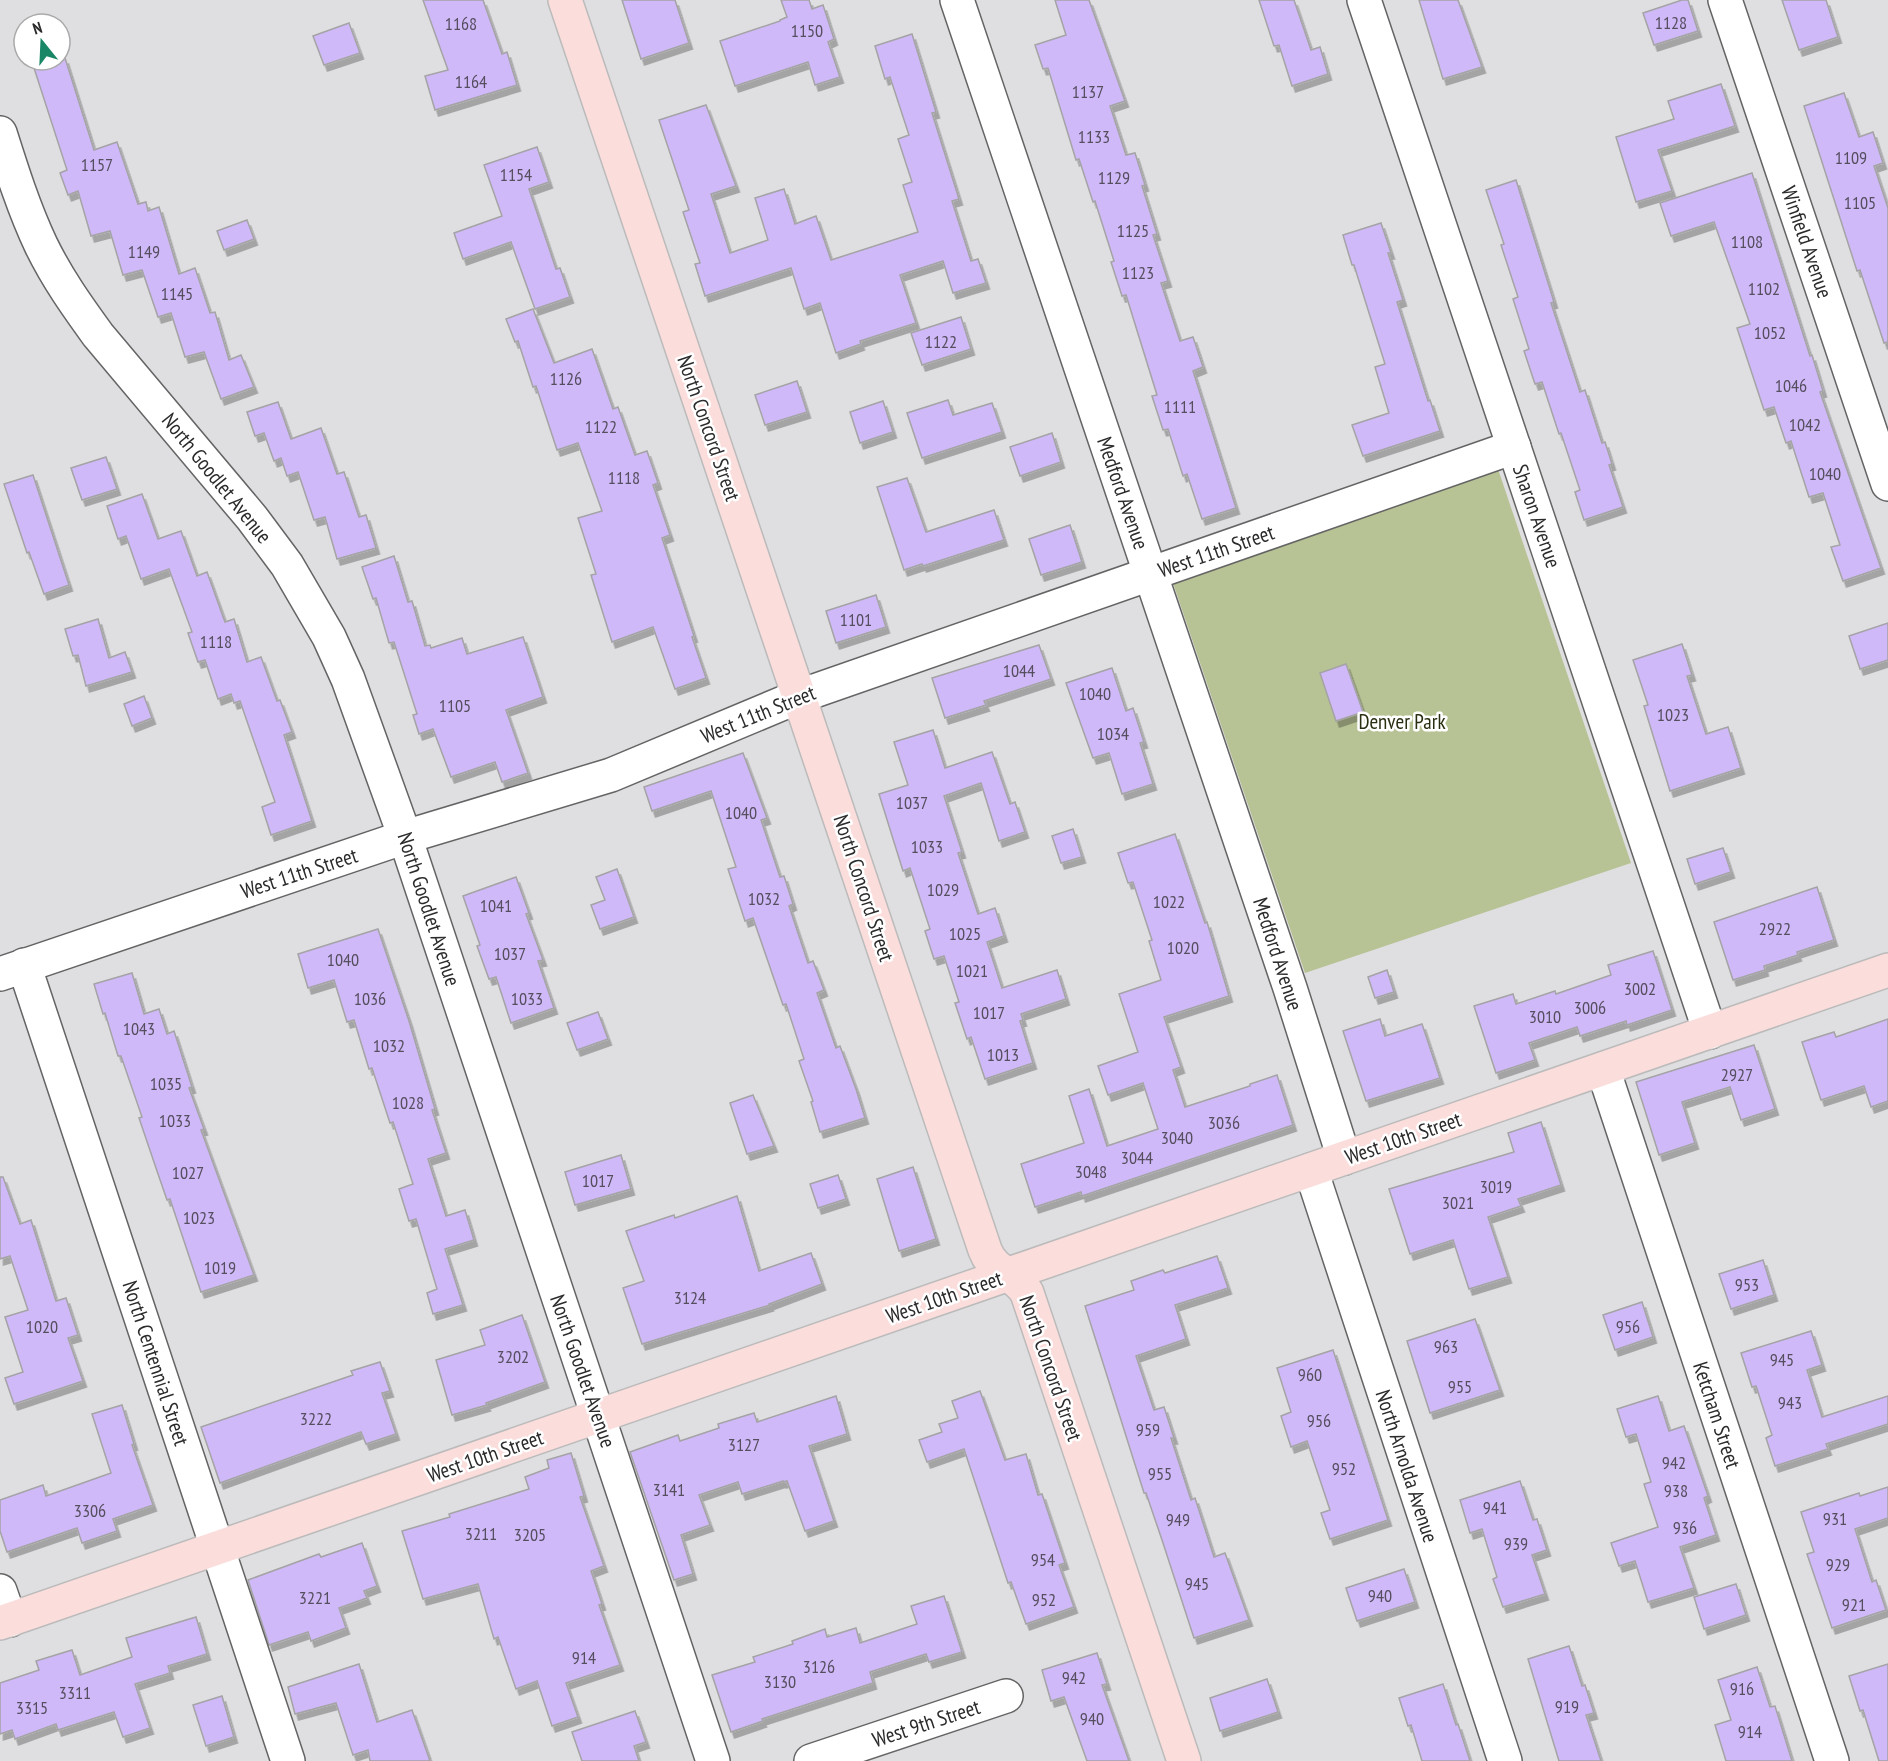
<svg xmlns="http://www.w3.org/2000/svg" width="1888" height="1761" font-family="'PT Sans Narrow',sans-serif">
	<style>
		.green { fill: #b7c295 }
		.building { fill: #d0b9f8; stroke: #a4a3a5; stroke-width: 1.5; filter: url(#shadow) }
		.lines { fill: none; stroke-linecap: round; stroke-linejoin: round }
		.minor-casing { stroke: #646465; stroke-width: 36 }
		.major-casing { stroke: #bbb; stroke-width: 36 }
		.minor { stroke: #fff; stroke-width: 33 }
		.major { stroke: #fbdddc; stroke-width: 33 }
		.labels { text-anchor: middle; dominant-baseline: central; stroke-width: 5; stroke-linejoin: round; paint-order: stroke }
		.number-label { font-size: 18px; fill: #544e5f }
		.street-label { font-size: 21px; fill: #2b2b2c; stroke: #fff }
		.park-label { font-size: 21px; fill: #292f11; stroke: #fff }
	</style>
	<defs>
		<filter id="shadow"><feDropShadow dx="3.5" dy="6" stdDeviation="0" flood-color="#0004"/></filter>
	</defs>
	<rect width="100%" height="100%" fill="#dfdfe1"/>
	<polygon class="green" points="1498,469 1631,863 1305,973 1172,580"/>
	<g class="building">
		<polygon points="423,0 483,0 502,54 507,52 517,85 435,110 425,76 448,70"/>
		<polygon points="622,0 675,0 689,43 641,59"/>
		<polygon points="781,0 809,0 812,9 823,5 834,39 828,42 840,77 815,85 808,62 735,86 720,41 780,21 780,20 787,17"/>
		<polygon points="1055,0 1089,0 1125,101 1110,106 1126,155 1135,153 1145,185 1142,186 1157,234 1153,235 1168,281 1161,283 1180,341 1193,337 1203,367 1193,371 1236,508 1202,519 1187,474 1183,476 1168,429 1163,430 1152,396 1157,395 1126,295 1122,296 1111,262 1114,261 1095,201 1093,202 1079,159 1076,160 1048,68 1043,69 1035,45 1066,35"/>
		<polygon points="1259,0 1294,0 1311,50 1320,47 1328,74 1292,86 1279,45 1274,46"/>
		<polygon points="1419,0 1458,0 1482,67 1443,79"/>
		<polygon points="1682,0 1688,0 1698,31 1654,45 1643,13"/>
		<polygon points="1782,0 1826,0 1838,37 1799,50"/>
		<polygon points="349,23 360,53 324,65 313,36"/>
		<polygon points="912,34 936,112 932,113 959,199 952,201 971,261 978,259 986,283 953,293 943,261 900,275 916,323 860,341 861,344 836,353 820,303 804,309 791,268 705,296 695,264 700,263 683,212 689,210 659,120 706,105 736,186 711,194 730,253 768,240 755,198 784,189 795,224 816,216 831,260 918,232 903,185 912,182 898,139 909,135 890,77 885,79 875,46"/>
		<polygon points="65,58 94,150 117,142 138,204 146,202 148,211 159,207 179,274 195,268 210,313 215,312 229,360 241,355 254,387 221,399 204,352 185,357 171,313 158,317 142,270 123,275 110,231 91,236 78,191 68,195 60,173 67,170 34,68"/>
		<polygon points="1721,84 1735,126 1658,150 1672,191 1636,202 1616,137 1674,119 1668,101"/>
		<polygon points="1844,93 1859,137 1873,132 1883,163 1874,166 1888,208 1888,342 1884,343 1860,270 1857,271 1804,106"/>
		<polygon points="537,147 549,182 529,189 556,269 560,268 570,297 535,309 511,242 463,259 454,233 502,216 484,165"/>
		<polygon points="1752,173 1810,356 1812,355 1823,391 1820,392 1881,568 1843,581 1831,547 1840,545 1823,493 1809,497 1791,441 1786,443 1774,407 1764,410 1737,328 1750,324 1714,222 1671,236 1660,203"/>
		<polygon points="1516,180 1554,302 1551,303 1580,392 1585,390 1602,443 1605,442 1612,464 1609,465 1623,507 1584,520 1575,492 1580,490 1561,433 1559,434 1542,382 1535,384 1524,351 1529,349 1513,299 1518,297 1501,245 1504,244 1486,190"/>
		<polygon points="247,220 254,239 224,250 217,231"/>
		<polygon points="1381,223 1391,253 1388,253 1403,300 1397,302 1428,401 1430,400 1440,431 1363,456 1352,425 1389,413 1375,367 1385,364 1354,265 1352,265 1343,235"/>
		<polygon points="533,309 554,363 592,349 613,409 618,407 635,455 647,451 658,483 653,485 670,535 662,538 694,636 692,637 706,678 675,689 653,627 612,642 591,575 596,574 578,518 602,511 578,443 557,450 536,386 533,387 518,341 515,342 506,319"/>
		<polygon points="961,317 971,349 922,365 911,333"/>
		<polygon points="797,381 807,412 765,425 755,395"/>
		<polygon points="948,400 953,415 992,403 1002,432 922,458 907,413"/>
		<polygon points="883,401 893,432 860,443 850,412"/>
		<polygon points="278,402 291,439 321,428 337,474 344,472 359,517 366,515 376,548 337,559 325,517 314,520 298,472 287,476 281,458 274,461 264,433 255,436 247,412"/>
		<polygon points="1052,433 1061,462 1020,476 1010,447"/>
		<polygon points="106,457 117,489 82,500 71,468"/>
		<polygon points="33,475 69,585 44,594 29,552 27,553 4,484"/>
		<polygon points="907,478 926,532 994,510 1004,540 923,566 922,564 904,570 877,487"/>
		<polygon points="142,494 158,539 181,531 197,576 207,572 225,622 234,619 247,662 261,657 277,701 280,700 292,732 284,735 312,821 271,835 262,807 275,802 240,701 234,703 231,694 218,699 205,660 198,662 188,633 192,632 169,569 141,579 126,536 118,539 107,506"/>
		<polygon points="1070,525 1082,562 1041,575 1029,539"/>
		<polygon points="394,556 408,602 412,601 425,646 430,645 431,648 462,638 467,654 523,637 543,697 506,710 528,773 502,782 495,762 451,777 433,729 419,734 413,715 417,714 394,642 389,643 376,598 373,599 362,567"/>
		<polygon points="876,595 886,627 836,643 826,611"/>
		<polygon points="98,619 109,658 125,652 132,672 86,686 78,655 73,656 65,629"/>
		<polygon points="1888,623 1888,660 1860,669 1849,636"/>
		<polygon points="1682,644 1692,675 1687,676 1706,734 1728,727 1741,768 1670,791 1644,706 1648,705 1633,660"/>
		<polygon points="1039,645 1051,679 984,701 986,705 945,718 932,678"/>
		<polygon points="1346,664 1363,712 1336,721 1320,673"/>
		<polygon points="1112,668 1126,711 1133,708 1144,742 1140,743 1153,784 1122,794 1109,753 1093,758 1066,683"/>
		<polygon points="144,696 152,718 132,726 124,704"/>
		<polygon points="933,730 945,768 992,752 1010,804 1015,802 1025,832 999,841 981,783 944,796 962,852 958,853 978,914 995,908 1004,936 987,942 1002,988 1057,970 1066,999 1021,1014 1023,1020 1020,1021 1033,1063 985,1079 971,1037 967,1039 955,1003 959,1002 944,956 934,959 925,931 930,929 910,868 903,871 879,794 908,785 894,742"/>
		<polygon points="743,753 767,818 761,820 780,877 784,876 793,904 789,906 808,963 813,961 824,990 817,993 836,1048 840,1046 856,1089 865,1118 820,1132 811,1102 813,1101 799,1061 804,1059 786,1004 783,1005 753,918 745,921 728,869 736,867 711,791 652,811 644,787"/>
		<polygon points="1073,829 1082,857 1061,863 1052,836"/>
		<polygon points="1175,834 1205,923 1207,922 1229,996 1164,1017 1181,1067 1173,1070 1185,1107 1250,1086 1250,1084 1277,1075 1293,1125 1082,1196 1081,1192 1035,1207 1021,1164 1084,1143 1069,1096 1089,1089 1107,1146 1158,1129 1143,1083 1108,1095 1098,1066 1138,1052 1119,994 1161,980 1149,941 1152,940 1133,882 1128,883 1118,853"/>
		<polygon points="1723,848 1731,872 1695,884 1687,859"/>
		<polygon points="617,869 634,917 600,929 591,905 605,900 596,877"/>
		<polygon points="516,877 529,913 526,914 543,960 538,961 554,1008 511,1023 496,977 489,979 477,946 480,945 463,896"/>
		<polygon points="1817,887 1834,940 1797,952 1798,955 1764,966 1765,970 1733,980 1714,922"/>
		<polygon points="378,929 409,1021 435,1109 432,1110 446,1153 428,1159 446,1216 465,1210 474,1240 445,1249 463,1305 433,1314 427,1293 437,1289 416,1219 409,1221 399,1189 413,1184 393,1122 390,1123 372,1068 369,1069 354,1020 347,1022 334,980 308,988 298,954"/>
		<polygon points="1653,951 1672,1010 1627,1025 1626,1021 1580,1036 1577,1027 1529,1043 1535,1060 1496,1073 1474,1006 1513,994 1516,1004 1555,991 1556,994 1611,975 1608,965"/>
		<polygon points="1387,970 1394,992 1375,998 1368,977"/>
		<polygon points="132,973 144,1014 159,1009 167,1034 174,1031 192,1087 189,1088 204,1129 201,1130 254,1275 201,1292 170,1199 167,1200 157,1171 139,1118 142,1117 121,1056 118,1056 105,1013 103,1014 94,984"/>
		<polygon points="598,1012 608,1039 577,1050 567,1023"/>
		<polygon points="1380,1019 1385,1036 1422,1024 1440,1078 1366,1101 1343,1031"/>
		<polygon points="1888,1019 1888,1101 1871,1107 1864,1086 1821,1100 1802,1042 1834,1032 1836,1037"/>
		<polygon points="1754,1045 1775,1109 1741,1120 1730,1087 1682,1102 1695,1143 1659,1155 1636,1082"/>
		<polygon points="753,1095 774,1146 747,1154 730,1103"/>
		<polygon points="1541,1122 1561,1185 1518,1199 1521,1206 1488,1217 1508,1277 1469,1289 1453,1240 1410,1254 1389,1189 1514,1152 1508,1133"/>
		<polygon points="621,1155 631,1189 575,1205 565,1172"/>
		<polygon points="913,1167 936,1239 899,1251 877,1179"/>
		<polygon points="838,1175 846,1199 818,1208 810,1184"/>
		<polygon points="0,1177 3,1177 20,1224 31,1220 56,1301 66,1298 78,1335 68,1338 83,1381 14,1404 5,1378 23,1372 5,1317 28,1310 10,1256 0,1259"/>
		<polygon points="737,1196 759,1271 811,1253 822,1284 769,1304 770,1305 642,1344 623,1288 644,1281 626,1231 674,1215 675,1218"/>
		<polygon points="1217,1256 1228,1288 1175,1305 1186,1339 1136,1356 1154,1410 1164,1407 1174,1438 1171,1438 1191,1500 1195,1498 1214,1557 1225,1553 1249,1620 1194,1638 1162,1540 1146,1493 1144,1493 1085,1306 1134,1290 1131,1281 1163,1270 1165,1273"/>
		<polygon points="1763,1260 1774,1295 1731,1309 1719,1274"/>
		<polygon points="1642,1302 1653,1337 1615,1350 1603,1315"/>
		<polygon points="522,1315 545,1382 486,1403 487,1405 452,1415 436,1360 485,1345 480,1330"/>
		<polygon points="1475,1319 1500,1390 1430,1413 1407,1341"/>
		<polygon points="1811,1331 1822,1365 1807,1370 1822,1417 1888,1396 1888,1424 1826,1444 1828,1449 1775,1466 1766,1438 1772,1435 1756,1386 1752,1387 1741,1353"/>
		<polygon points="1333,1350 1388,1520 1330,1539 1321,1513 1330,1510 1307,1441 1291,1447 1281,1416 1291,1412 1277,1368"/>
		<polygon points="380,1362 390,1391 382,1393 396,1434 366,1444 361,1432 220,1483 201,1427 353,1375 351,1371"/>
		<polygon points="980,1391 1005,1460 1026,1454 1038,1495 1042,1494 1065,1563 1059,1565 1074,1607 1026,1624 1011,1582 1008,1583 964,1449 927,1462 919,1440 942,1432 939,1424 958,1418 952,1401"/>
		<polygon points="836,1396 847,1434 809,1446 834,1521 805,1531 787,1481 783,1482 783,1481 742,1494 738,1482 699,1495 710,1525 681,1535 693,1574 674,1580 630,1452 678,1435 680,1441 719,1428 718,1424 754,1413 757,1422"/>
		<polygon points="1658,1396 1669,1431 1684,1426 1708,1496 1704,1498 1716,1535 1680,1547 1694,1588 1648,1602 1635,1561 1619,1566 1611,1543 1658,1527 1644,1484 1651,1482 1636,1434 1626,1437 1617,1409"/>
		<polygon points="122,1405 134,1444 132,1445 153,1505 113,1519 117,1531 82,1543 77,1528 7,1552 0,1531 0,1500 43,1485 46,1496 111,1473 92,1414"/>
		<polygon points="571,1453 584,1496 580,1497 604,1566 591,1571 602,1604 599,1605 620,1665 566,1683 578,1717 552,1726 537,1681 516,1689 498,1637 494,1639 478,1584 423,1599 402,1531 450,1517 449,1514 529,1489 525,1477 549,1468 547,1460"/>
		<polygon points="1520,1481 1533,1520 1537,1519 1547,1550 1532,1555 1545,1594 1503,1607 1493,1579 1497,1577 1482,1529 1470,1533 1460,1500"/>
		<polygon points="1888,1487 1888,1518 1855,1529 1872,1582 1876,1580 1886,1610 1832,1628 1807,1554 1814,1552 1801,1512 1859,1493 1860,1496"/>
		<polygon points="362,1543 377,1586 364,1591 367,1598 339,1608 346,1628 311,1641 308,1632 269,1645 248,1580 319,1554 321,1557"/>
		<polygon points="1404,1569 1415,1602 1357,1621 1346,1588"/>
		<polygon points="1736,1584 1746,1615 1704,1629 1694,1597"/>
		<polygon points="944,1596 962,1652 929,1662 926,1654 870,1672 873,1683 762,1719 763,1721 731,1732 712,1675 755,1662 753,1657 793,1644 792,1641 825,1629 827,1637 856,1628 860,1643 917,1624 911,1606"/>
		<polygon points="196,1617 207,1654 168,1666 170,1673 135,1684 150,1728 123,1737 114,1712 58,1730 56,1724 15,1739 12,1730 0,1734 0,1683 39,1670 36,1661 72,1650 80,1675 132,1657 126,1638"/>
		<polygon points="1569,1646 1582,1686 1585,1685 1594,1713 1586,1715 1601,1761 1559,1761 1528,1659"/>
		<polygon points="1097,1653 1107,1684 1102,1685 1129,1761 1087,1761 1064,1697 1051,1701 1042,1670"/>
		<polygon points="359,1664 377,1722 412,1710 430,1761 370,1761 368,1750 353,1755 336,1703 295,1714 288,1687"/>
		<polygon points="1888,1664 1888,1761 1879,1761 1863,1710 1860,1711 1849,1676"/>
		<polygon points="1757,1667 1770,1707 1775,1706 1792,1761 1726,1761 1715,1725 1731,1720 1718,1680"/>
		<polygon points="1267,1679 1278,1712 1220,1731 1210,1698"/>
		<polygon points="1443,1684 1456,1725 1458,1724 1470,1761 1422,1761 1411,1725 1408,1726 1399,1698"/>
		<polygon points="222,1696 234,1737 206,1746 193,1705"/>
		<polygon points="635,1711 646,1742 634,1746 639,1761 582,1761 572,1732"/>
	</g>
	<g class="lines">
		<g class="minor-casing">
			<g id="minor">
				<polyline points="957,0 1290,988 1344,1158"/>
				<polyline points="1364,0 1710,1032"/>
				<polyline points="1725,0 1888,484"/>
				<path d="M0 133C12 171 24 209 41 245 57 278 77 306 98 335L252 518 287 565 329 637 348 679 405 837 713 1761"/>
				<polyline points="24,965 288,1761"/>
				<polyline points="0,974 405,837 611,775 800,696 1514,447"/>
				<polyline points="1603,1069 1832,1761"/>
				<polyline points="1311,1170 1505,1761"/>
				<polyline points="0,1591 10,1620"/>
				<polyline points="811,1761 1006,1696"/>
			</g>
		</g>
		<g class="major-casing">
			<g id="major">
				<path d="M565 0 985 1250C994 1274 1016 1273 1027 1293L1184 1761"/>
				<polyline points="0,1623 1888,970"/>
			</g>
		</g>
		<use href="#minor" class="minor"/>
		<use href="#major" class="major"/>
	</g>
	<g class="labels">
		<g class="number-label">
			<text x="1671" y="22">1128</text>
			<text x="461" y="23">1168</text>
			<text x="807" y="30">1150</text>
			<text x="471" y="81">1164</text>
			<text x="1088" y="91">1137</text>
			<text x="1094" y="136">1133</text>
			<text x="1851" y="157">1109</text>
			<text x="97" y="164">1157</text>
			<text x="516" y="174">1154</text>
			<text x="1114" y="177">1129</text>
			<text x="1860" y="202">1105</text>
			<text x="1133" y="230">1125</text>
			<text x="1747" y="241">1108</text>
			<text x="144" y="251">1149</text>
			<text x="1138" y="272">1123</text>
			<text x="1764" y="288">1102</text>
			<text x="177" y="293">1145</text>
			<text x="1770" y="332">1052</text>
			<text x="941" y="341">1122</text>
			<text x="566" y="378">1126</text>
			<text x="1791" y="385">1046</text>
			<text x="1180" y="406">1111</text>
			<text x="1805" y="424">1042</text>
			<text x="601" y="426">1122</text>
			<text x="1825" y="473">1040</text>
			<text x="624" y="477">1118</text>
			<text x="856" y="619">1101</text>
			<text x="216" y="641">1118</text>
			<text x="1019" y="670">1044</text>
			<text x="1095" y="693">1040</text>
			<text x="455" y="705">1105</text>
			<text x="1673" y="714">1023</text>
			<text x="1113" y="733">1034</text>
			<text x="912" y="802">1037</text>
			<text x="741" y="812">1040</text>
			<text x="927" y="846">1033</text>
			<text x="943" y="889">1029</text>
			<text x="764" y="898">1032</text>
			<text x="1169" y="901">1022</text>
			<text x="496" y="905">1041</text>
			<text x="1775" y="928">2922</text>
			<text x="965" y="933">1025</text>
			<text x="1183" y="947">1020</text>
			<text x="510" y="953">1037</text>
			<text x="343" y="959">1040</text>
			<text x="972" y="970">1021</text>
			<text x="1640" y="988">3002</text>
			<text x="370" y="998">1036</text>
			<text x="527" y="998">1033</text>
			<text x="1590" y="1007">3006</text>
			<text x="989" y="1012">1017</text>
			<text x="1545" y="1016">3010</text>
			<text x="139" y="1028">1043</text>
			<text x="389" y="1045">1032</text>
			<text x="1003" y="1054">1013</text>
			<text x="1737" y="1074">2927</text>
			<text x="166" y="1083">1035</text>
			<text x="408" y="1102">1028</text>
			<text x="175" y="1120">1033</text>
			<text x="1224" y="1122">3036</text>
			<text x="1177" y="1137">3040</text>
			<text x="1137" y="1157">3044</text>
			<text x="1091" y="1171">3048</text>
			<text x="188" y="1172">1027</text>
			<text x="598" y="1180">1017</text>
			<text x="1496" y="1186">3019</text>
			<text x="1458" y="1202">3021</text>
			<text x="199" y="1217">1023</text>
			<text x="220" y="1267">1019</text>
			<text x="1747" y="1284">953</text>
			<text x="690" y="1297">3124</text>
			<text x="42" y="1326">1020</text>
			<text x="1628" y="1326">956</text>
			<text x="1446" y="1346">963</text>
			<text x="513" y="1356">3202</text>
			<text x="1782" y="1359">945</text>
			<text x="1310" y="1374">960</text>
			<text x="1460" y="1386">955</text>
			<text x="1790" y="1402">943</text>
			<text x="316" y="1418">3222</text>
			<text x="1319" y="1420">956</text>
			<text x="1148" y="1429">959</text>
			<text x="744" y="1444">3127</text>
			<text x="1674" y="1462">942</text>
			<text x="1344" y="1468">952</text>
			<text x="1160" y="1473">955</text>
			<text x="669" y="1489">3141</text>
			<text x="1676" y="1490">938</text>
			<text x="1495" y="1507">941</text>
			<text x="90" y="1510">3306</text>
			<text x="1835" y="1518">931</text>
			<text x="1178" y="1519">949</text>
			<text x="1685" y="1527">936</text>
			<text x="481" y="1533">3211</text>
			<text x="530" y="1534">3205</text>
			<text x="1516" y="1543">939</text>
			<text x="1043" y="1559">954</text>
			<text x="1838" y="1564">929</text>
			<text x="1197" y="1583">945</text>
			<text x="1380" y="1595">940</text>
			<text x="315" y="1597">3221</text>
			<text x="1044" y="1599">952</text>
			<text x="1854" y="1604">921</text>
			<text x="584" y="1657">914</text>
			<text x="819" y="1666">3126</text>
			<text x="1074" y="1677">942</text>
			<text x="780" y="1681">3130</text>
			<text x="1742" y="1688">916</text>
			<text x="75" y="1692">3311</text>
			<text x="1567" y="1706">919</text>
			<text x="32" y="1707">3315</text>
			<text x="1092" y="1718">940</text>
			<text x="1750" y="1731">914</text>
		</g>
		<g class="street-label">
			<text transform="translate(1807 242) rotate(71)">Winfield Avenue</text>
			<text transform="translate(709 428) rotate(71)">North Concord Street</text>
			<text transform="translate(217 478) rotate(51)">North Goodlet Avenue</text>
			<text transform="translate(1123 493) rotate(71)">Medford Avenue</text>
			<text transform="translate(1537 516) rotate(71)">Sharon Avenue</text>
			<text transform="translate(1216 551) rotate(-19)">West 11th Street</text>
			<text transform="translate(758 714) rotate(-22)">West 11th Street</text>
			<text transform="translate(299 873) rotate(-18)">West 11th Street</text>
			<text transform="translate(864 888) rotate(72)">North Concord Street</text>
			<text transform="translate(429 909) rotate(72)">North Goodlet Avenue</text>
			<text transform="translate(1278 954) rotate(72)">Medford Avenue</text>
			<text transform="translate(1403 1138) rotate(-19)">West 10th Street</text>
			<text transform="translate(944 1297) rotate(-19)">West 10th Street</text>
			<text transform="translate(156 1363) rotate(72)">North Centennial Street</text>
			<text transform="translate(1051 1368) rotate(71)">North Concord Street</text>
			<text transform="translate(583 1371) rotate(71)">North Goodlet Avenue</text>
			<text transform="translate(1717 1415) rotate(72)">Ketcham Street</text>
			<text transform="translate(485 1456) rotate(-19)">West 10th Street</text>
			<text transform="translate(1407 1466) rotate(72)">North Arnolda Avenue</text>
			<text transform="translate(926 1723) rotate(-18)">West 9th Street</text>
		</g>
		<g class="park-label">
			<text x="1402" y="721">Denver Park</text>
		</g>
	</g>
	<g transform="translate(42 42) rotate(342)"><circle r="28" fill="#ffffff" stroke="#aaaaab" stroke-width="1.5"/>
	<path d="M0-4.5L10 22L0 15L-10 22Z" fill="#198765"/>
	<text y="-9" font-size="16" font-weight="bold" text-anchor="middle" fill="#2b2b2c">N</text>
	</g>
</svg>
